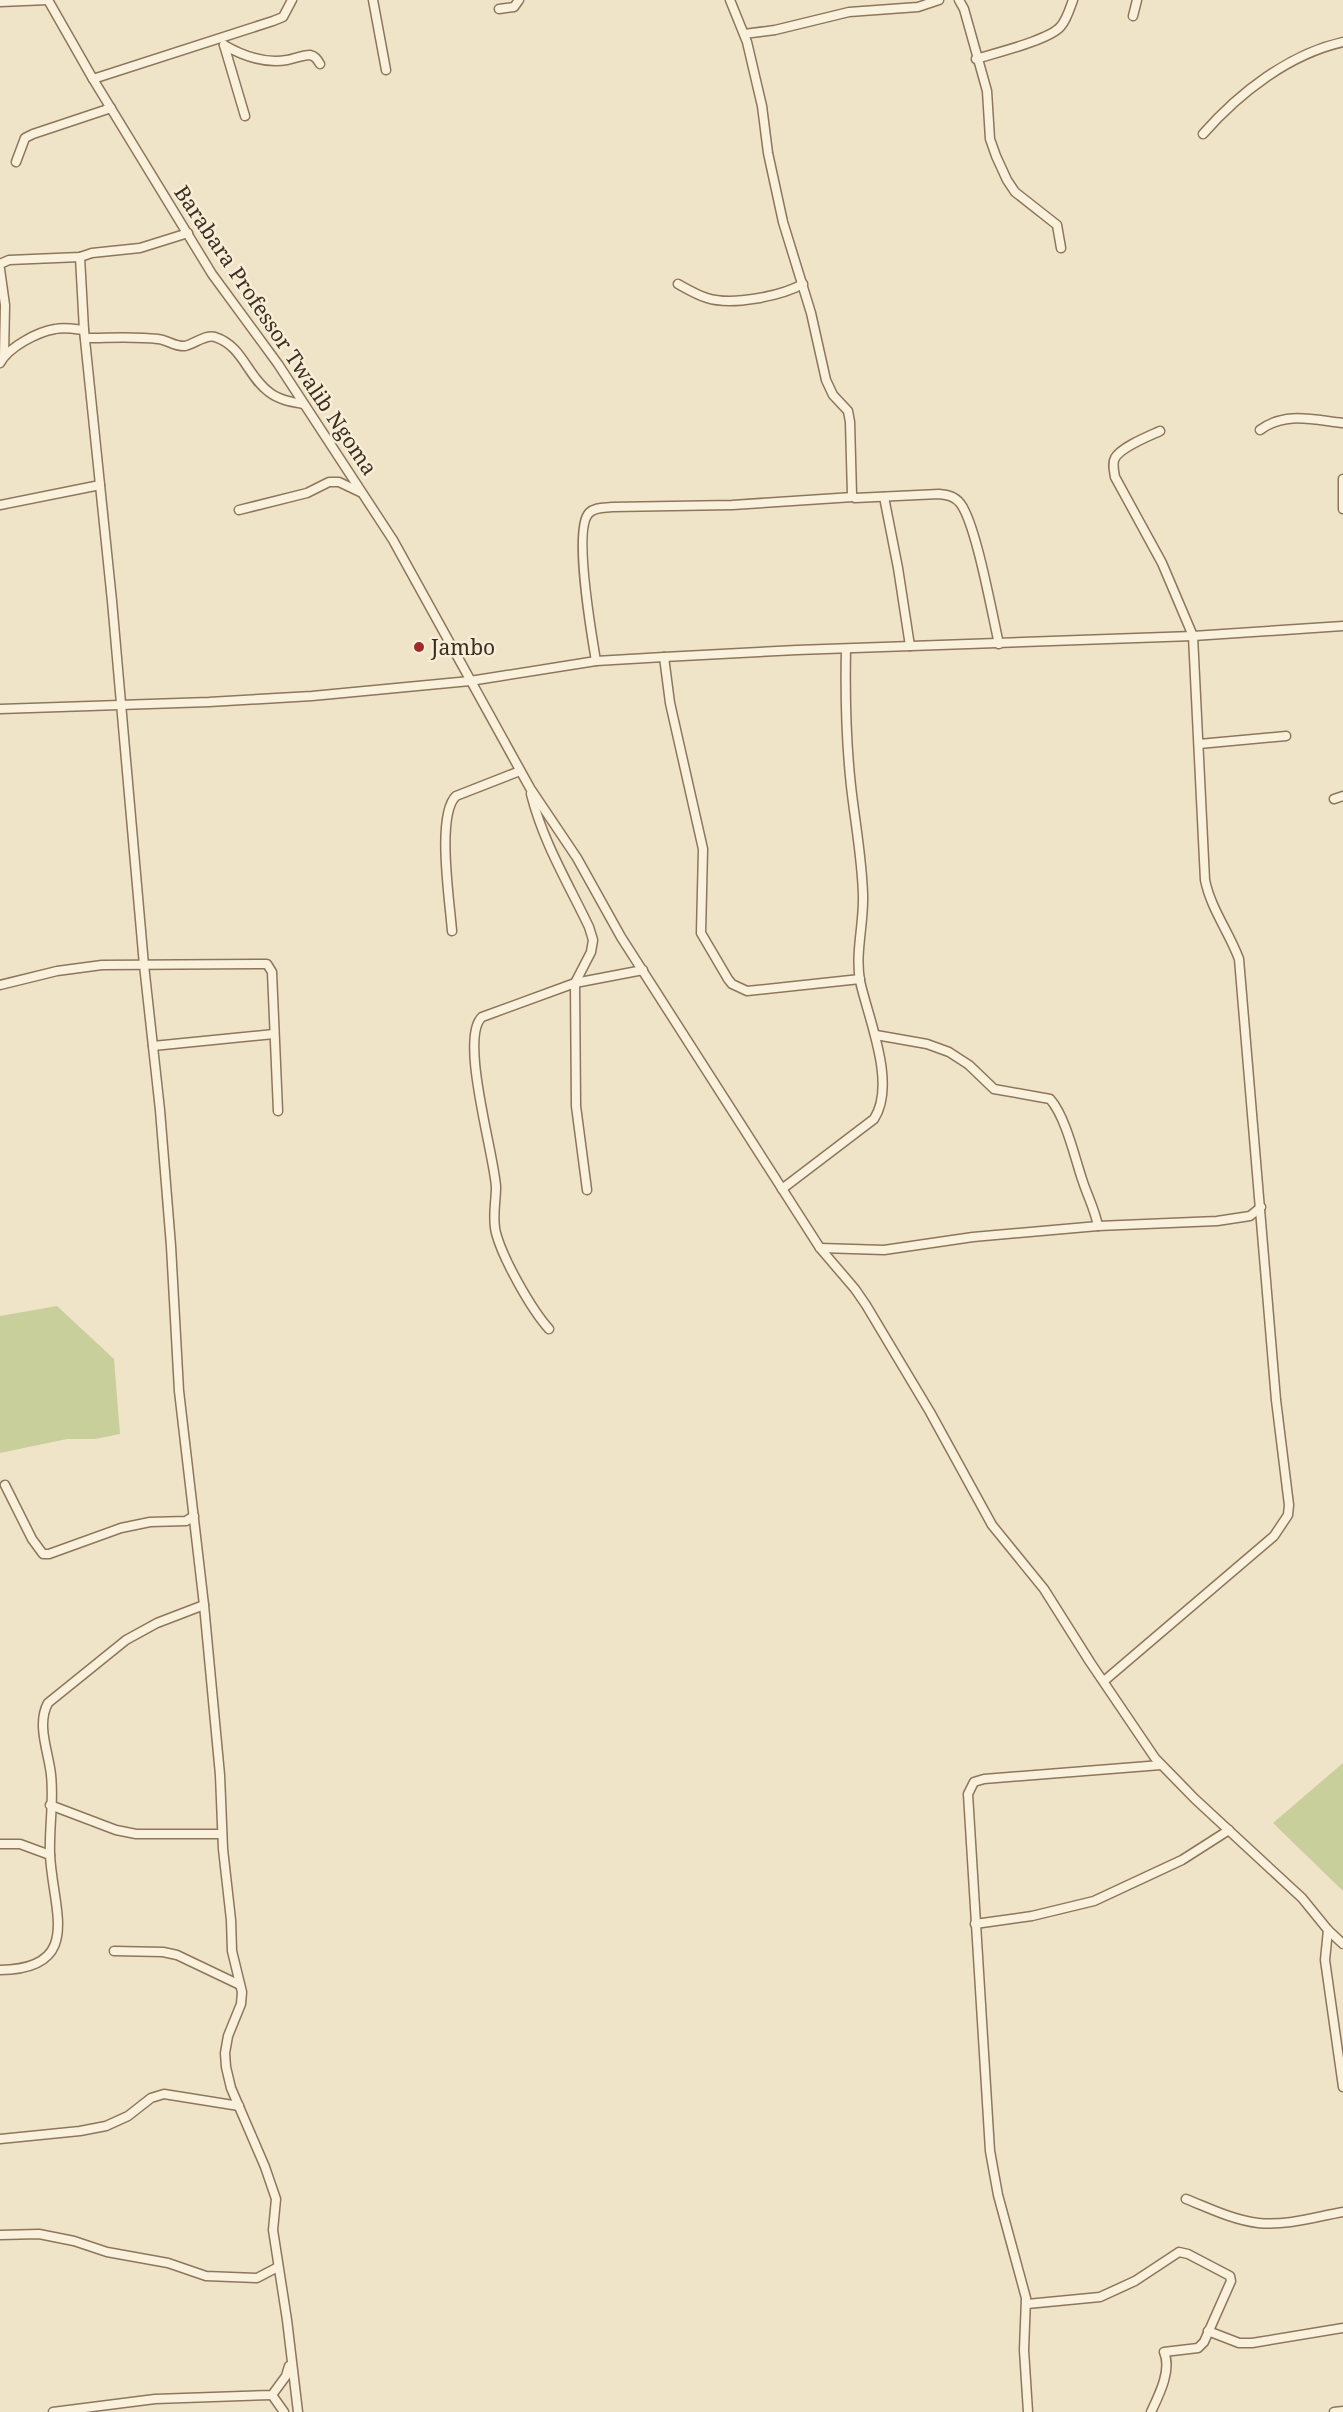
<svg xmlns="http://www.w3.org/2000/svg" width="1343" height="2412" font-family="'Noto Serif',serif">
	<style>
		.green { fill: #c9cf9b }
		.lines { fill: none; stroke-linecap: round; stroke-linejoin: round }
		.minor-casing { stroke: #8d765c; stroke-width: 11 }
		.minor { stroke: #faf1dc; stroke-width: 8 }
		.poi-dot { fill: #9e2a2b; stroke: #f7eed8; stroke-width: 2 }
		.labels { text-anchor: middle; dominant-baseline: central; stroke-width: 5; stroke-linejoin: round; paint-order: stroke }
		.street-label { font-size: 21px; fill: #3d2e20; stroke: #f7eed8 }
		.poi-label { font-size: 21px; fill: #3d2e20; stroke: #f7eed8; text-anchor: start }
	</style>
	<rect width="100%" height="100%" fill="#f0e4c8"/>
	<g class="green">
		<polygon points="57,1306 114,1359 120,1434 95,1439 67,1439 0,1453 0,1316"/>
		<polygon points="1343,1763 1343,1891 1273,1823"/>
	</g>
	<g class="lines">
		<g class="minor-casing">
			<g id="minor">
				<polyline points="48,0 93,79 212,274 278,364 393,540 530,788 577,858 621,937 820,1248 855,1289 866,1305 930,1412 992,1525 1044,1589 1090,1662 1155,1758 1195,1799 1302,1898 1328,1930 1343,1944"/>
				<polyline points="373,0 386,70"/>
				<path d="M730 0 747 42 762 106 768 153 783 222 811 313 826 380 833 395 848 411 850 422 852 495 855 498 939 494C948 495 954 496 960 503 976 523 992 614 999 644"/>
				<polyline points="959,0 964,9 987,91 990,139 996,156 1007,180 1015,192 1057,225 1061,248"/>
				<polyline points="0,2 48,0"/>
				<polyline points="499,9 514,7 519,0"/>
				<polyline points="1133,16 1137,0"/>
				<polyline points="744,34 775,30 849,12 918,7 939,0"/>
				<path d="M224 45C243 56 264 64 287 60 294 59 302 55 310 55 315 56 317 59 320 64"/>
				<polyline points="224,45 245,116"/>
				<path d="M976 59C995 53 1050 40 1061 26 1067 19 1070 8 1073 0"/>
				<polyline points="93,79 273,21 283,17 292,0"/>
				<path d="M1203 134C1239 93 1289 54 1343 42"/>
				<polyline points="16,162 25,138 33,134 111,108"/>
				<polyline points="80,257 84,330 112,601 144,965 160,1110 171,1246 179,1391 204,1605 220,1775 223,1849 231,1920 232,1951 242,1992 241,2004 228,2036 225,2053 226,2067 231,2088 265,2167 276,2199 273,2230 287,2320 298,2412"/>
				<polyline points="0,264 9,260 80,257 92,253 140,248 188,233"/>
				<polyline points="0,269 5,305 4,356"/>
				<path d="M678 284C687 289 697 295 707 298 732 306 781 296 803 284"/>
				<path d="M85 338C109 338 134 336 158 339 168 340 175 347 185 346 194 344 206 334 215 337 243 346 247 376 269 392 279 400 292 402 303 404"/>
				<path d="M0 363C9 347 37 332 55 329 64 327 75 329 84 330"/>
				<path d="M1260 430C1285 411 1314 420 1343 423"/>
				<polyline points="1343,479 1343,509"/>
				<polyline points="884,497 898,568 910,646"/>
				<polyline points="0,505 100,485"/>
				<polyline points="239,510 307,493 329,482 339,482 360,492"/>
				<polyline points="664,657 670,703 703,849 701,933 728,979 732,984 747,991 860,979"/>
				<path d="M596 661C592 637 573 529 589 513 595 507 604 508 612 507L732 505 853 497"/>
				<polyline points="0,709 209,702 312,696 470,681 596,661 664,657 797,650 1193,636 1343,626"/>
				<polyline points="1199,744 1286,736"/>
				<path d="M531 794C543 842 568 883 589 927L593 940 591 952 575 983 576 1106 587 1190"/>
				<polyline points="1334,799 1343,796"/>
				<path d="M452 931C450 903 436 815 456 796L520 771"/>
				<polyline points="0,985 57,971 102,965 267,964 272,972 278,1111"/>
				<path d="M876 1035 927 1044 949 1052 969 1065 994 1089 1050 1099C1066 1117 1075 1159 1083 1182 1088 1197 1095 1210 1098 1226"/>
				<polyline points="153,1046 274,1034"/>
				<path d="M782 1189 874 1119C897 1084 868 1018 860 981 855 952 864 924 863 895 862 858 855 822 851 786 846 740 845 695 846 649"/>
				<polyline points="820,1248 884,1250 973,1237 1098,1226 1217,1221 1250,1216 1261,1207"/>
				<path d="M549 1329C531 1309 503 1259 496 1233 492 1218 496 1202 496 1187 494 1153 459 1038 482 1017L575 983 643 970"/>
				<polyline points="5,1485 32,1539 43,1554 49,1554 121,1528 150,1522 186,1521 194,1516"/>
				<path d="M1104 1681 1274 1536 1288 1515 1289 1505 1276 1400 1239 959C1229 932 1211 909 1205 880L1193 636 1162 563 1115 477C1114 471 1112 463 1115 458 1121 447 1149 436 1160 431"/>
				<polyline points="50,1805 116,1830 136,1834 222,1834"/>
				<polyline points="0,1844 20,1844 50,1855"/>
				<polyline points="975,1924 1032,1916 1094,1901 1182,1860 1229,1830"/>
				<polyline points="1328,1930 1325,1960 1343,2087"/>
				<polyline points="114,1951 163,1952 177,1955 240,1985"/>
				<path d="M0 1970C85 1969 52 1908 50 1854 49 1828 54 1801 51 1775 49 1753 36 1725 48 1703L126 1640 157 1623 204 1605"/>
				<polyline points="0,2139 80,2131 106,2126 128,2116 151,2098 164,2094 239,2106"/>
				<path d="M1186 2199C1209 2208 1233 2220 1258 2223 1287 2226 1315 2217 1343 2212"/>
				<polyline points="0,2235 39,2234 74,2241 107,2252 168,2263 206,2276 257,2278 278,2267"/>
				<path d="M1027 2304 1100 2297 1135 2281 1179 2252 1188 2254 1230 2276 1231 2281 1204 2342 1198 2348 1164 2352C1172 2370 1159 2395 1151 2412"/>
				<polyline points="1208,2331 1239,2343 1252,2343 1343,2328"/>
				<polyline points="272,2395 284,2412"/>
				<polyline points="53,2412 155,2399 272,2395 286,2376 289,2366"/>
				<polyline points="1028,2412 1024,2350 1026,2298 998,2195 990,2151 968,1794 974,1782 984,1779 1161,1765"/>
				<polyline points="1334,2412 1343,2411"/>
			</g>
		</g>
		<use href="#minor" class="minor"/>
	</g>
	<circle class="poi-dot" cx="419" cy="647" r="6"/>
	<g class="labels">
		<g class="street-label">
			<text transform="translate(276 330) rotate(56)">Barabara Professor Twalib Ngoma</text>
		</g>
		<g class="poi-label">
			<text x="431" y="647">Jambo</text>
		</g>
	</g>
</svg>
